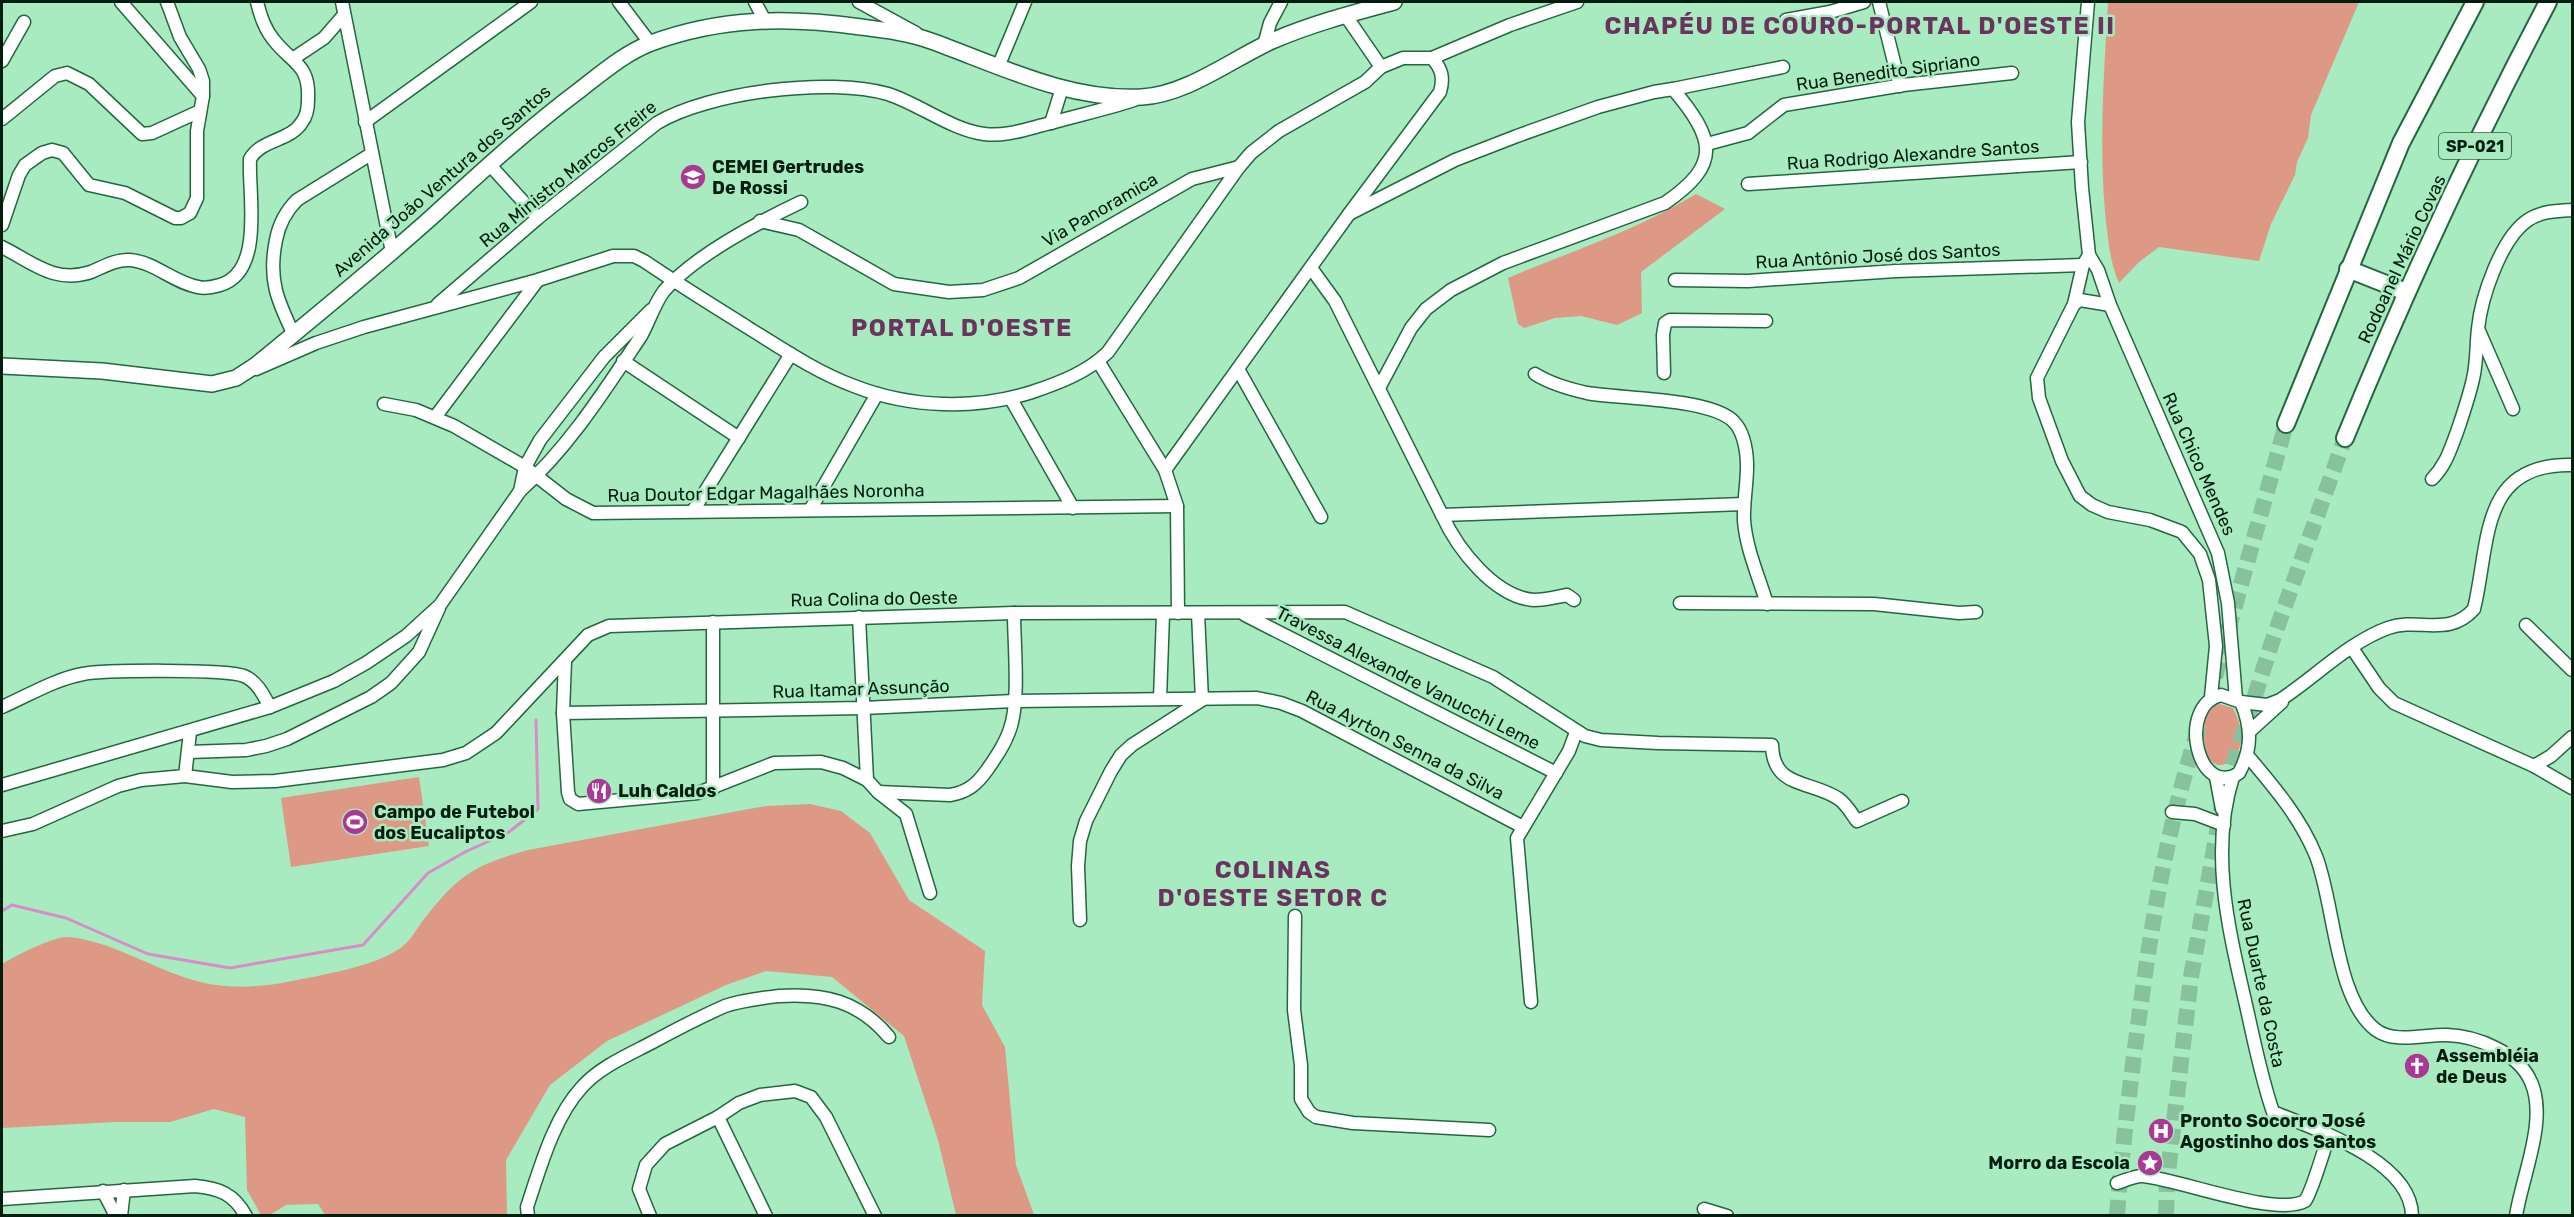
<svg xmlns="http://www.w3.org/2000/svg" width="2574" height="1217" font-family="Rubik,sans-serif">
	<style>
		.green { fill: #de9986 }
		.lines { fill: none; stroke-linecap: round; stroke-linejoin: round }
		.stream { stroke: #da8cc7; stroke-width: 3 }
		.highway-tunnel { stroke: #87c29d; stroke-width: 16; stroke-dasharray: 16 8; stroke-linecap: butt }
		.minor-casing { stroke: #246642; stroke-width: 15 }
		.major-casing { stroke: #246642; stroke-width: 18 }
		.highway-casing { stroke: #246642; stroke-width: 20 }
		.minor { stroke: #fff; stroke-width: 12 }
		.major { stroke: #fff; stroke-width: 15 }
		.highway { stroke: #fff; stroke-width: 16 }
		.labels { text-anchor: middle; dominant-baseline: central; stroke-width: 5; stroke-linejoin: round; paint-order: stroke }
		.shield { fill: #a8ebc0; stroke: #345c44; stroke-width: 1.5 }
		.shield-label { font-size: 16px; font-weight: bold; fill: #031e0f }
		.street-label { font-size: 18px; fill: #031e0f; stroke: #a8ebc0 }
		.poi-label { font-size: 18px; font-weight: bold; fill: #031e0f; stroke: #a8ebc0; text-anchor: start }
		.district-label { font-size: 24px; font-weight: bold; letter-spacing: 1.5px; fill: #6c335f; stroke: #a8ebc0 }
	</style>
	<rect width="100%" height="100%" fill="#a8ebc0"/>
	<g class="green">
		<path d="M2108 2H2359L2311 115 2308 138 2297 162 2295 175 2271 224 2259 261 2159 247 2139 262 2119 283C2109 260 2108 237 2105 212 2099 141 2104 72 2108 2Z"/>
		<path d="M1696 194 1725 209 1641 272 1642 313 1617 325 1581 316 1555 318 1524 328 1518 324 1508 278C1572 251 1637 230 1696 194Z"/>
		<path d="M2219 704 2233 708C2238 719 2243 730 2241 742 2238 758 2222 775 2208 758 2203 741 2199 712 2219 704Z"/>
		<polygon points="419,777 429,846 291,867 281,798"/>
		<path d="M810 804 841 811 870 833 909 900 985 951 982 1005 1005 1047 1016 1165 1034 1215H956L938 1140 904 1036 832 977 766 971 726 985 607 1041 550 1085 506 1160 507 1215H325L318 1204 286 1205 270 1215H261L247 1190 245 1117 214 1109 170 1122H116L2 1128V964C15 956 54 936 68 937 109 940 154 969 193 980 223 989 256 988 287 982 320 975 377 967 403 946 413 938 419 924 428 914 461 873 478 864 528 850L766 806Z"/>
	</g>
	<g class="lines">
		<polyline class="stream" points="2,911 12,905 66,918 148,954 230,968 363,945 428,873 465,852 509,832 538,809 536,720"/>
		<g class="highway-tunnel">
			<polyline points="2215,677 2286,424"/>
			<path d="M2117 1216C2121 1159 2128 1104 2135 1048 2149 939 2165 832 2199 727"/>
			<polyline points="2166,1216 2167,1181 2191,977 2224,793 2272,642 2345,438"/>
		</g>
		<g class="minor-casing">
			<g id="minor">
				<polyline points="121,2 203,96"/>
				<polyline points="342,2 392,252"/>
				<polyline points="619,2 650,43"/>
				<polyline points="755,2 764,19"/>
				<polyline points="859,2 916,33"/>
				<polyline points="1879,2 1900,86"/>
				<polyline points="2088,2 2078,122 2082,188 2089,255 2098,270 2110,305 2218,553 2228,603 2236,699"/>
				<polyline points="1786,20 1830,12 1864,2"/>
				<polyline points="1264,45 1270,23 1281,2"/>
				<polyline points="294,58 324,38 344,15"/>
				<polyline points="1432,58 1510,25 1577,2"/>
				<polyline points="2,61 24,22"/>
				<polyline points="998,67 1025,2"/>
				<polyline points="1673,89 1783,67"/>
				<polyline points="2,119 55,76 67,73 89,84 142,134 152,133 200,111"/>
				<polyline points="365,122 531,2"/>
				<polyline points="1051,123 1062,88"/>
				<polyline points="1707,144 1748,133 1784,105 1903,85 2012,73"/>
				<polyline points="489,164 538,218"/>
				<polyline points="1748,184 2081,162"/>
				<path d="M1349 214 1455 160 1517 136 1598 107 1654 92 1673 89C1715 139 1722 164 1665 203L1503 263 1451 290 1426 309 1411 328 1379 388"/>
				<polyline points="760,221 799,230 894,284 949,292 983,290 1019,278 1192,179 1239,167"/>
				<polyline points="2,225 19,175 25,165 42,153 52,150 63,153 89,185 125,193 175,218 181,218 190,213 197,198 197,131 203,96 203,81 199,69 180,37 167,2"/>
				<path d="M2 247C32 262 54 284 91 272 103 267 116 259 130 260 155 262 174 283 198 287 205 289 213 287 220 285 265 272 248 193 250 159 261 139 291 141 302 122 307 116 308 107 308 100 310 63 292 64 273 39 265 29 260 15 257 2"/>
				<polyline points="2089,255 2083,265 2074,304 2037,378 2039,398 2062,461 2080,496 2092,505 2108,512 2150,520 2182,532 2200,554 2209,580 2216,646 2211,697"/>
				<polyline points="1311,268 1335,301 1442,515 1744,504"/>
				<polyline points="1675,280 1748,281 1896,271 2083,265"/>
				<path d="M438 304 538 218 657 123C709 92 829 77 888 94 919 104 952 130 984 134 1007 137 1029 128 1051 123 1079 115 1107 109 1134 100"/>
				<polyline points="2074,304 2080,300 2110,305"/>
				<polyline points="2479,331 2513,409"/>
				<path d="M294 335C277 300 268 279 276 240 279 224 285 212 297 200L371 154"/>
				<polyline points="623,361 739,438"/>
				<polyline points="1098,361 1165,470 1177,506 1178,613"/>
				<path d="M256 369 316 343 364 327 538 280 613 256H634L644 261C678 284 712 305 747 327 781 348 816 372 854 386 910 408 976 410 1032 392 1059 383 1088 372 1108 352L1239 167 1251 153 1279 131 1365 82 1381 67 1346 16"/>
				<polyline points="1238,369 1321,517"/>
				<polyline points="1664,373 1663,335 1665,323 1670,320 1766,321"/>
				<path d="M1535 374C1551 384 1569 389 1587 393 1621 399 1712 398 1734 422 1739 427 1741 432 1743 438 1752 467 1743 492 1744 520 1746 549 1759 577 1767 604"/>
				<polyline points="1011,399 1073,508"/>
				<polyline points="384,404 416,410 454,426 525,467 566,499 593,513 1177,506"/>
				<polyline points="436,416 538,280"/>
				<path d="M1165 470 1349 214 1440 92C1444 78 1442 69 1432 58H1403L1381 67"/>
				<path d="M2432 479C2446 465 2450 450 2457 432 2463 414 2469 397 2473 379 2477 363 2476 346 2478 329 2481 298 2501 238 2528 220 2541 211 2558 211 2572 210"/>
				<polyline points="520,491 525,467 540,440 604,357 651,310"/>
				<polyline points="810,510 877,394"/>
				<polyline points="693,511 791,354"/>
				<path d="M1442 515C1457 548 1494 597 1534 600 1545 600 1556 597 1567 595L1574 600"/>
				<polyline points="1680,603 1874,604 1959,613 1976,612"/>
				<polyline points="1245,615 1556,773"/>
				<polyline points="859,617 867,780"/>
				<polyline points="2526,625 2572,670"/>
				<polyline points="2352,648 2379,688 2394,703 2534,766 2572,788"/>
				<polyline points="565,661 563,713 568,792 570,799 578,804 698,793 774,763 821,762 843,768 867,780 878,792 906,814 930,893"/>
				<path d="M2221 695 2241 702C2252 728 2252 749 2239 773 2198 800 2176 706 2221 695Z"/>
				<polyline points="1160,699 1163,614"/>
				<path d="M2241 702 2267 705 2280 700C2314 678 2349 642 2388 628 2419 617 2448 638 2474 609 2490 543 2479 463 2572 465"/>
				<path d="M2 707C27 696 55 679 83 674 104 670 227 669 244 676 257 681 264 696 270 707"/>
				<polyline points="563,713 863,708 1014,701 1257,698 1281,703 1302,711 1523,827"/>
				<polyline points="2249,732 2282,702"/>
				<polyline points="189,752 246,750 266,746 287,739 371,697 391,683 419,652 439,608"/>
				<path d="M2247 755C2274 787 2300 817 2316 856 2335 905 2335 999 2376 1030 2395 1044 2425 1034 2447 1035 2477 1036 2519 1053 2531 1082 2548 1120 2522 1176 2516 1216"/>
				<polyline points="2534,766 2551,756 2572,737"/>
				<path d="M185 776 232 782 275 781 443 760 466 753 496 733 588 635 609 626 1014 613 1345 612 1493 677 1585 736 1601 740 1658 743 1772 745C1773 789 1811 780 1839 799 1847 805 1851 813 1857 821L1902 801"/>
				<polyline points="2216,777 2222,809"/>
				<path d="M2233 777C2209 852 2229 931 2246 1005 2254 1041 2261 1077 2273 1112 2315 1129 2412 1161 2412 1216"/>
				<path d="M2 785 270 707 334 681 366 663 406 636 440 605 520 491C569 447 605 390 641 336 649 322 654 304 664 291 695 255 759 222 801 202"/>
				<polyline points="713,789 713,622"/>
				<path d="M878 792 950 795C968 792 977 784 987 770 996 757 1005 744 1010 729 1020 701 1014 645 1014 613"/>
				<polyline points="2172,812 2195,814 2224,825"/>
				<polyline points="2,831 33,824 118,786 141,780 185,776 190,732"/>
				<polyline points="1295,916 1294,1010 1301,1065 1301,1099 1309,1112 1316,1117 1353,1123 1489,1130"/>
				<polyline points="1080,920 1078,866 1080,841 1086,821 1111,771 1121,755 1132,745 1202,700 1198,613"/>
				<polyline points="1531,1002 1517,838 1569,751 1576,732"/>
				<polyline points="718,1117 766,1216"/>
				<path d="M2117 1183C2124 1181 2136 1175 2143 1176 2182 1180 2275 1217 2305 1201 2312 1192 2324 1149 2329 1135"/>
				<polyline points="103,1191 116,1216"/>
				<path d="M2 1199 195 1186C219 1188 234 1194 246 1216"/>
				<polyline points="1704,1209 1727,1216"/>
				<polyline points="121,1216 124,1190"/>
				<path d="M528 1216 527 1207C540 1168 554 1117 582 1087 600 1067 628 1055 651 1043 675 1030 700 1017 725 1006 742 1000 761 998 779 996 824 993 859 1001 889 1037"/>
				<polyline points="650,1216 639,1189 646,1165 665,1144 718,1117 739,1103 760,1095 795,1091 811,1097 826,1117 875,1216"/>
			</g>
		</g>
		<g class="major-casing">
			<path id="major" d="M2 366 102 371 212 384 236 378 256 365C316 316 376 267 434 215 482 171 529 128 581 89 603 72 625 53 651 43 722 17 788 17 861 27 884 30 909 33 931 41 998 65 1068 101 1142 97 1186 95 1232 59 1272 41 1311 24 1353 13 1394 2"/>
		</g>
		<g class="highway-casing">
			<g id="highway">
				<polyline points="2348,269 2406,292"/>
				<polyline points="2286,424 2401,143 2475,2"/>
				<path d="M2345 438C2406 289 2473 144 2548 2"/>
			</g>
		</g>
		<use href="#minor" class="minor"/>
		<use href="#major" class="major"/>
		<use href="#highway" class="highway"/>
	</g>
	<defs>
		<g id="school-disc" transform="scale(1.35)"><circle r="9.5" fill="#aa3994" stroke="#a8ebc0"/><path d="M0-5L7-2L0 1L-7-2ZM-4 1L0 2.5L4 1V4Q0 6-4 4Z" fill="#fff"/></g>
		<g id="restaurant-disc" transform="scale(1.35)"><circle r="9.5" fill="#aa3994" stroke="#a8ebc0"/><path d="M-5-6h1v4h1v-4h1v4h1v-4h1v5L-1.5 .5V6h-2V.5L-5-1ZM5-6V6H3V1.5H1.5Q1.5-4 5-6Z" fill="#fff"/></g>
		<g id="stadium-disc" transform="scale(1.35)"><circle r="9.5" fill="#aa3994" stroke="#a8ebc0"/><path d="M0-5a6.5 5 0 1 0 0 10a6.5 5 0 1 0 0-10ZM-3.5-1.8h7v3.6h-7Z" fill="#fff"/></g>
		<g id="church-disc" transform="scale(1.35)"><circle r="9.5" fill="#aa3994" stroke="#a8ebc0"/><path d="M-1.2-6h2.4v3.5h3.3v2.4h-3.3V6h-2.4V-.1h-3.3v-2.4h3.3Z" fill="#fff"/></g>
		<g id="hospital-disc" transform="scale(1.35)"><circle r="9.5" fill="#aa3994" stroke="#a8ebc0"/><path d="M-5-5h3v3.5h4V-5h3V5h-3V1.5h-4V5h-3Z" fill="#fff"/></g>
		<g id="sight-disc" transform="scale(1.35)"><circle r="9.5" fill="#aa3994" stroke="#a8ebc0"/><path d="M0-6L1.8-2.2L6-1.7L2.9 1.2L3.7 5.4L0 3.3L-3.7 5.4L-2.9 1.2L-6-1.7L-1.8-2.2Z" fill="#fff"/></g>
	</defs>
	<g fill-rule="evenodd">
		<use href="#school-disc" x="693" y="177"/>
		<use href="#restaurant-disc" x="599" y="791"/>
		<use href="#stadium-disc" x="355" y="822"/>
		<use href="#church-disc" x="2417" y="1066"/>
		<use href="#hospital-disc" x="2161" y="1131"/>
		<use href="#sight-disc" x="2150" y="1163"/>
	</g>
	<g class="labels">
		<rect class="shield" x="2439" y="133" width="72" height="26" rx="4.5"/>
		<g class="shield-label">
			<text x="2475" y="146">SP-021</text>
		</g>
		<g class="street-label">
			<text transform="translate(1888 72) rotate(-8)">Rua Benedito Sipriano</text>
			<text transform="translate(1913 155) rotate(-4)">Rua Rodrigo Alexandre Santos</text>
			<text transform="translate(568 174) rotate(-39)">Rua Ministro Marcos Freire</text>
			<text transform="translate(442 181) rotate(-41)">Avenida João Ventura dos Santos</text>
			<text transform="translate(1100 210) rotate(-30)">Via Panoramica</text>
			<text transform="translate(1878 256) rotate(-3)">Rua Antônio José dos Santos</text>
			<text transform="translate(2402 259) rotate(-65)">Rodoanel Mário Covas</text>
			<text transform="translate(2199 464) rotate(66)">Rua Chico Mendes</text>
			<text transform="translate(766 493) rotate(-1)">Rua Doutor Edgar Magalhães Noronha</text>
			<text transform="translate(874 599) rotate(-1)">Rua Colina do Oeste</text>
			<text transform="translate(1408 678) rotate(27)">Travessa Alexandre Vanucchi Leme</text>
			<text transform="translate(861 689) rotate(-2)">Rua Itamar Assunção</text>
			<text transform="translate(1405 745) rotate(27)">Rua Ayrton Senna da Silva</text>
			<text transform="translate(2261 983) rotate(78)">Rua Duarte da Costa</text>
		</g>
		<g class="poi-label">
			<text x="712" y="167">CEMEI Gertrudes<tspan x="712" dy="21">De Rossi</tspan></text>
			<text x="618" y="791">Luh Caldos</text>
			<text x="374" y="812">Campo de Futebol<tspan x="374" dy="21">dos Eucaliptos</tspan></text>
			<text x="2436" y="1056">Assembléia<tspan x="2436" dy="21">de Deus</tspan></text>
			<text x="2180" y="1121">Pronto Socorro José<tspan x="2180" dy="21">Agostinho dos Santos</tspan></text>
			<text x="2130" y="1163" text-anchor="end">Morro da Escola</text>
		</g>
		<g class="district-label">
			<text x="1860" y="26">CHAPÉU DE COURO-PORTAL D'OESTE II</text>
			<text x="962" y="328">PORTAL D'OESTE</text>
			<text x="1273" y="870">COLINAS<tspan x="1273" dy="28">D'OESTE SETOR C</tspan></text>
		</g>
	</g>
	<rect width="2574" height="1217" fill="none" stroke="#031e0f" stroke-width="6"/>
</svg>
